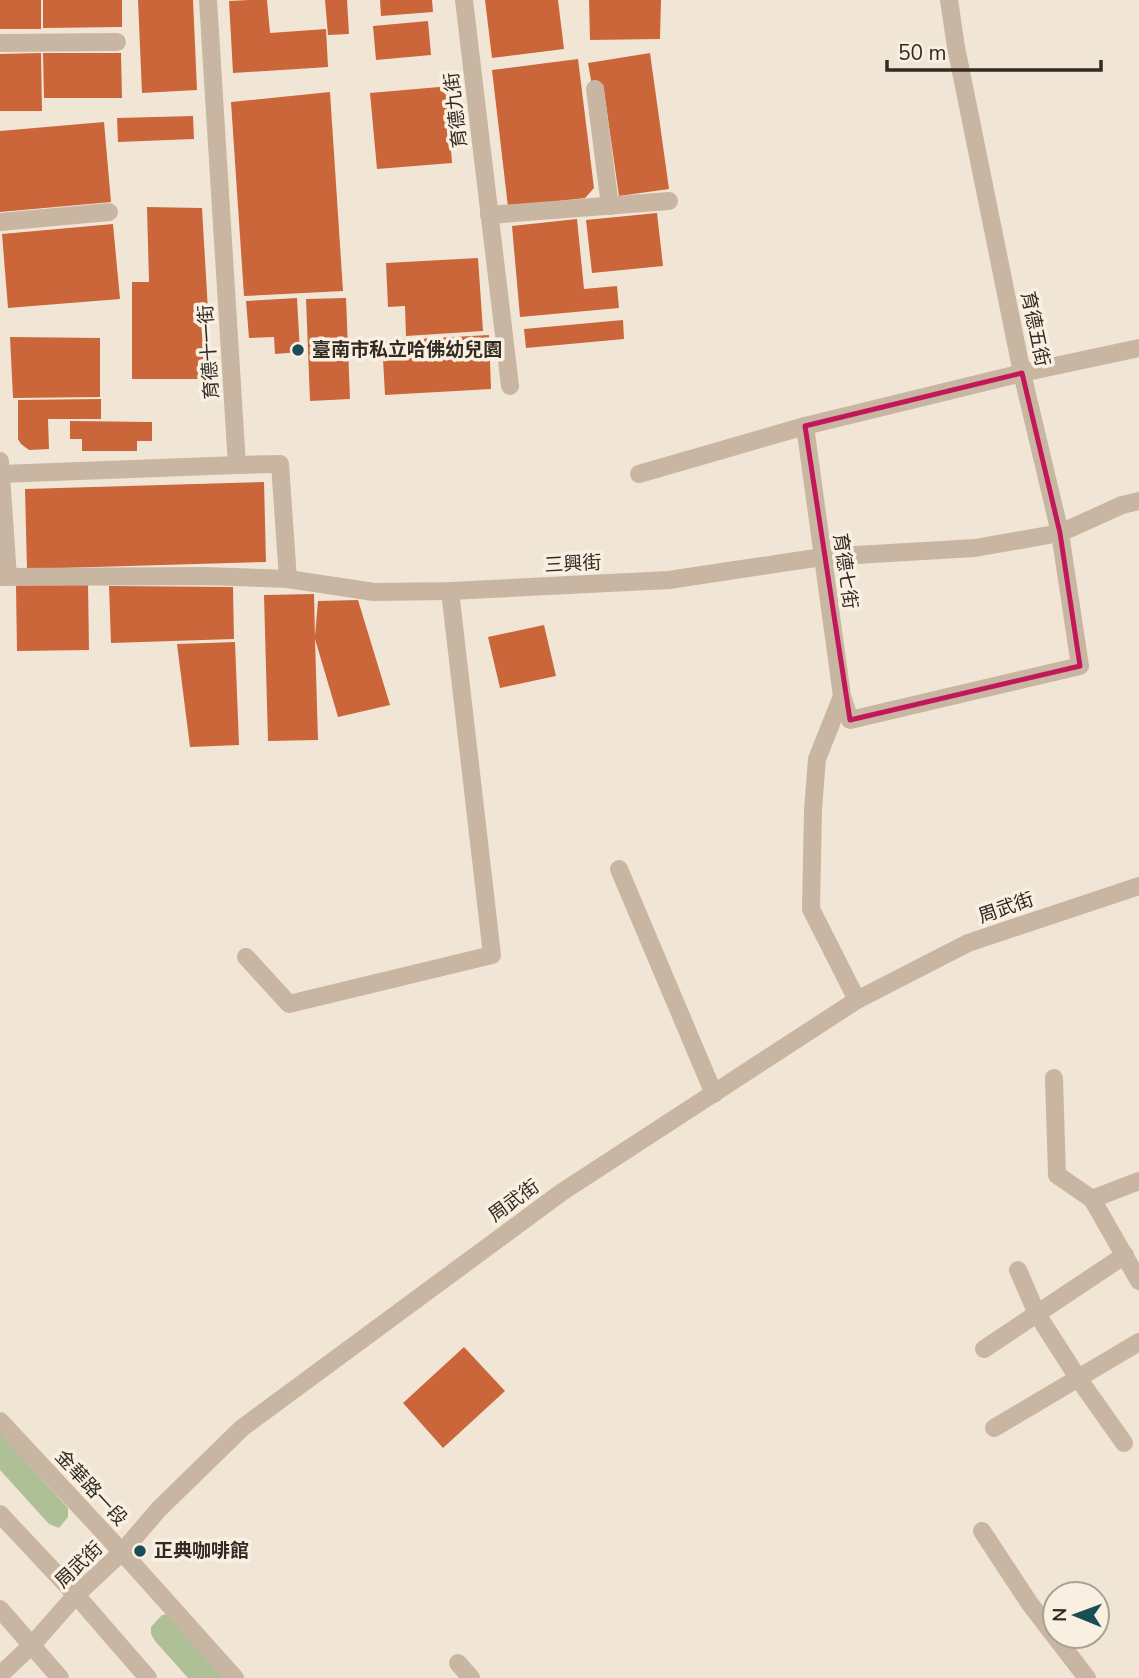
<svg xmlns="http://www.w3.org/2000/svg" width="1139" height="1678" font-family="'Nunito Sans','Noto Sans TC',sans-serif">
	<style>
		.green { fill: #b0c096 }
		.building { fill: #cb663a }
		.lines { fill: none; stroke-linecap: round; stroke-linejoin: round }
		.minor { stroke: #c9b6a2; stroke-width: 18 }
		.marked { fill: none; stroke: #c2185b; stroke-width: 5; stroke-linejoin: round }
		.poi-dot { fill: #194e56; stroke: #f9f0e2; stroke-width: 2.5 }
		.labels { text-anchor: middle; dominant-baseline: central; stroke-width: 7; stroke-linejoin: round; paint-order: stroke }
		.street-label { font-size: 19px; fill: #332a24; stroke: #f9f0e2 }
		.poi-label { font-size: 19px; font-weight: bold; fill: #332a24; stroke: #f9f0e2; text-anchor: start }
	</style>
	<rect width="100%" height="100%" fill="#f1e6d6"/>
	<g class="green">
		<polygon points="0,1433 68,1508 68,1517 59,1528 49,1524 0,1470"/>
		<polygon points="168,1614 227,1678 188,1678 155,1641 151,1634 151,1627 162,1615"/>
	</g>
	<g class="building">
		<rect x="0" y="0" width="41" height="29"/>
		<polygon points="43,0 122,0 122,27 43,28"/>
		<polygon points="138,0 193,0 197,90 142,93"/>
		<polygon points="249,0 267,0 270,33 326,29 328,67 233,73 229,1"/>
		<polygon points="325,0 347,0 349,34 328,35"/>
		<polygon points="380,0 432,0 433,12 381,16"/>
		<polygon points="485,0 558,0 564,49 492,58"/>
		<polygon points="589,0 661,0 660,39 590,40"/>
		<polygon points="428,21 431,55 376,60 373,26"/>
		<polygon points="41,53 42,111 0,111 0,54"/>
		<polygon points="43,53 121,53 122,98 44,98"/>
		<polygon points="650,53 669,189 619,196 603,84 592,86 588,63"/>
		<polygon points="578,59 594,188 585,198 508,207 492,70"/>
		<polygon points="451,86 456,137 450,137 452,163 377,169 370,93"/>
		<polygon points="330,92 343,291 244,296 231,102"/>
		<polygon points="193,116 194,139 118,142 117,118"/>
		<polygon points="104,122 111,202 0,212 0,131"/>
		<polygon points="147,207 202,208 212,379 132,379 132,282 149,282"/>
		<polygon points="657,213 663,266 592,273 586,220"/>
		<polygon points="577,219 584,289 617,286 619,308 520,317 512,226"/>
		<polygon points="113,224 120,299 8,308 2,234"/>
		<polygon points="478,258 483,331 406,336 405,306 388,307 386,263"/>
		<polygon points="297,298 300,352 275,354 274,337 249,338 246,301"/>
		<polygon points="346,298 350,399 310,401 306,299"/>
		<polygon points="623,320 624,339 526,348 524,329"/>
		<polygon points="489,335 491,389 385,395 382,341"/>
		<polygon points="10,337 100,338 100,397 13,398"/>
		<polygon points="101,399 101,419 48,419 49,449 29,450 21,444 18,439 18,400"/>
		<polygon points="70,421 152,422 152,441 137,441 137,451 82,451 82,439 70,439"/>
		<polygon points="264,482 266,562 27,569 25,489"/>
		<polygon points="88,583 89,650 17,651 16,584"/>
		<polygon points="109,586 233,587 234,639 111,643"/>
		<polygon points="314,594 315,636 318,601 358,600 390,705 338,717 315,639 318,740 268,741 264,595"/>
		<polygon points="544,625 556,676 500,688 488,637"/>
		<polygon points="235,642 239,745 190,747 177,644"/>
		<polygon points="464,1347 505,1391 443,1448 403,1403"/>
	</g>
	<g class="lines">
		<g class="minor">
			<polyline points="464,0 510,386"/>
			<polyline points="0,43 117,42"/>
			<polyline points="595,89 610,206"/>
			<polyline points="489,215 669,201"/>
			<polyline points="0,222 109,212"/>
			<polyline points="805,426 842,696 850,720 1080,666 1060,533 1022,373 956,47 949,0"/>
			<polyline points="0,461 8,577"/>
			<polyline points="237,465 280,464 288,579"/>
			<polyline points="1,474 237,465 208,0"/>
			<polyline points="639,474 805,426 1022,373 1139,348"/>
			<polyline points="0,577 205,576 288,579 374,592 450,591 669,580 822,557 975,548 1060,533 1122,505 1139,501"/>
			<polyline points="842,696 817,759 813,810 811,909 857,1000"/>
			<polyline points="619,869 714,1094"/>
			<polyline points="246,957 289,1004 492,955 450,591"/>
			<polyline points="1054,1078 1057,1175 1092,1199 1139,1281"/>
			<polyline points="1092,1199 1139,1181"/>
			<polyline points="1018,1270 1037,1314 1078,1378 1124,1443"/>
			<polyline points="984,1349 1125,1255"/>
			<polyline points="0,1421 122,1552 235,1678"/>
			<polyline points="994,1428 1139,1342"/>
			<polyline points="0,1514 76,1595 148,1678"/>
			<polyline points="982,1531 1030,1604 1087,1678"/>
			<polyline points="0,1609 60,1678"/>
			<polyline points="458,1663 471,1678"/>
			<polyline points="0,1675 32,1645 76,1595 122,1552 159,1509 242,1428 562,1192 857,1000 968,943 1139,886"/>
		</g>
	</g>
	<path class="marked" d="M1022 373 1060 533 1080 666 850 720 805 426Z"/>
	<g class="poi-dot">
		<circle cx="298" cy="350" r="7"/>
		<circle cx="140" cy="1551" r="7"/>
	</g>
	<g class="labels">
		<g class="street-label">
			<text transform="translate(456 110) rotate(-97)">育德九街</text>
			<text transform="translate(1035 329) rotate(78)">育德五街</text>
			<text transform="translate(209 352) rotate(-94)">育德十一街</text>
			<text transform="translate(573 564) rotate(-3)">三興街</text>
			<text transform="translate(845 571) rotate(82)">育德七街</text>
			<text transform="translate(1006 908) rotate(-19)">周武街</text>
			<text transform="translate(514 1201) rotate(-36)">周武街</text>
			<text transform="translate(91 1488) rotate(47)">金華路一段</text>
			<text transform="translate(79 1565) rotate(-44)">周武街</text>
		</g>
		<g class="poi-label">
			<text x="312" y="350">臺南市私立哈佛幼兒園</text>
			<text x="154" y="1551">正典咖啡館</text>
		</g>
	</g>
	<g transform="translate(1076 1615) rotate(271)"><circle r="33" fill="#f9f0e2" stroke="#aaa196" stroke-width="2"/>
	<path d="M0-5L12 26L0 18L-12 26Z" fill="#194e56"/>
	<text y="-10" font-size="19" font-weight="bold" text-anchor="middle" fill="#332a24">N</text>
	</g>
	<path d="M887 60v10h214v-10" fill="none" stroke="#332a24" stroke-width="3.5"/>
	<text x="898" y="60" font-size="21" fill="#332a24" stroke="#f9f0e2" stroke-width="5" paint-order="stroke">50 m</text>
</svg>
